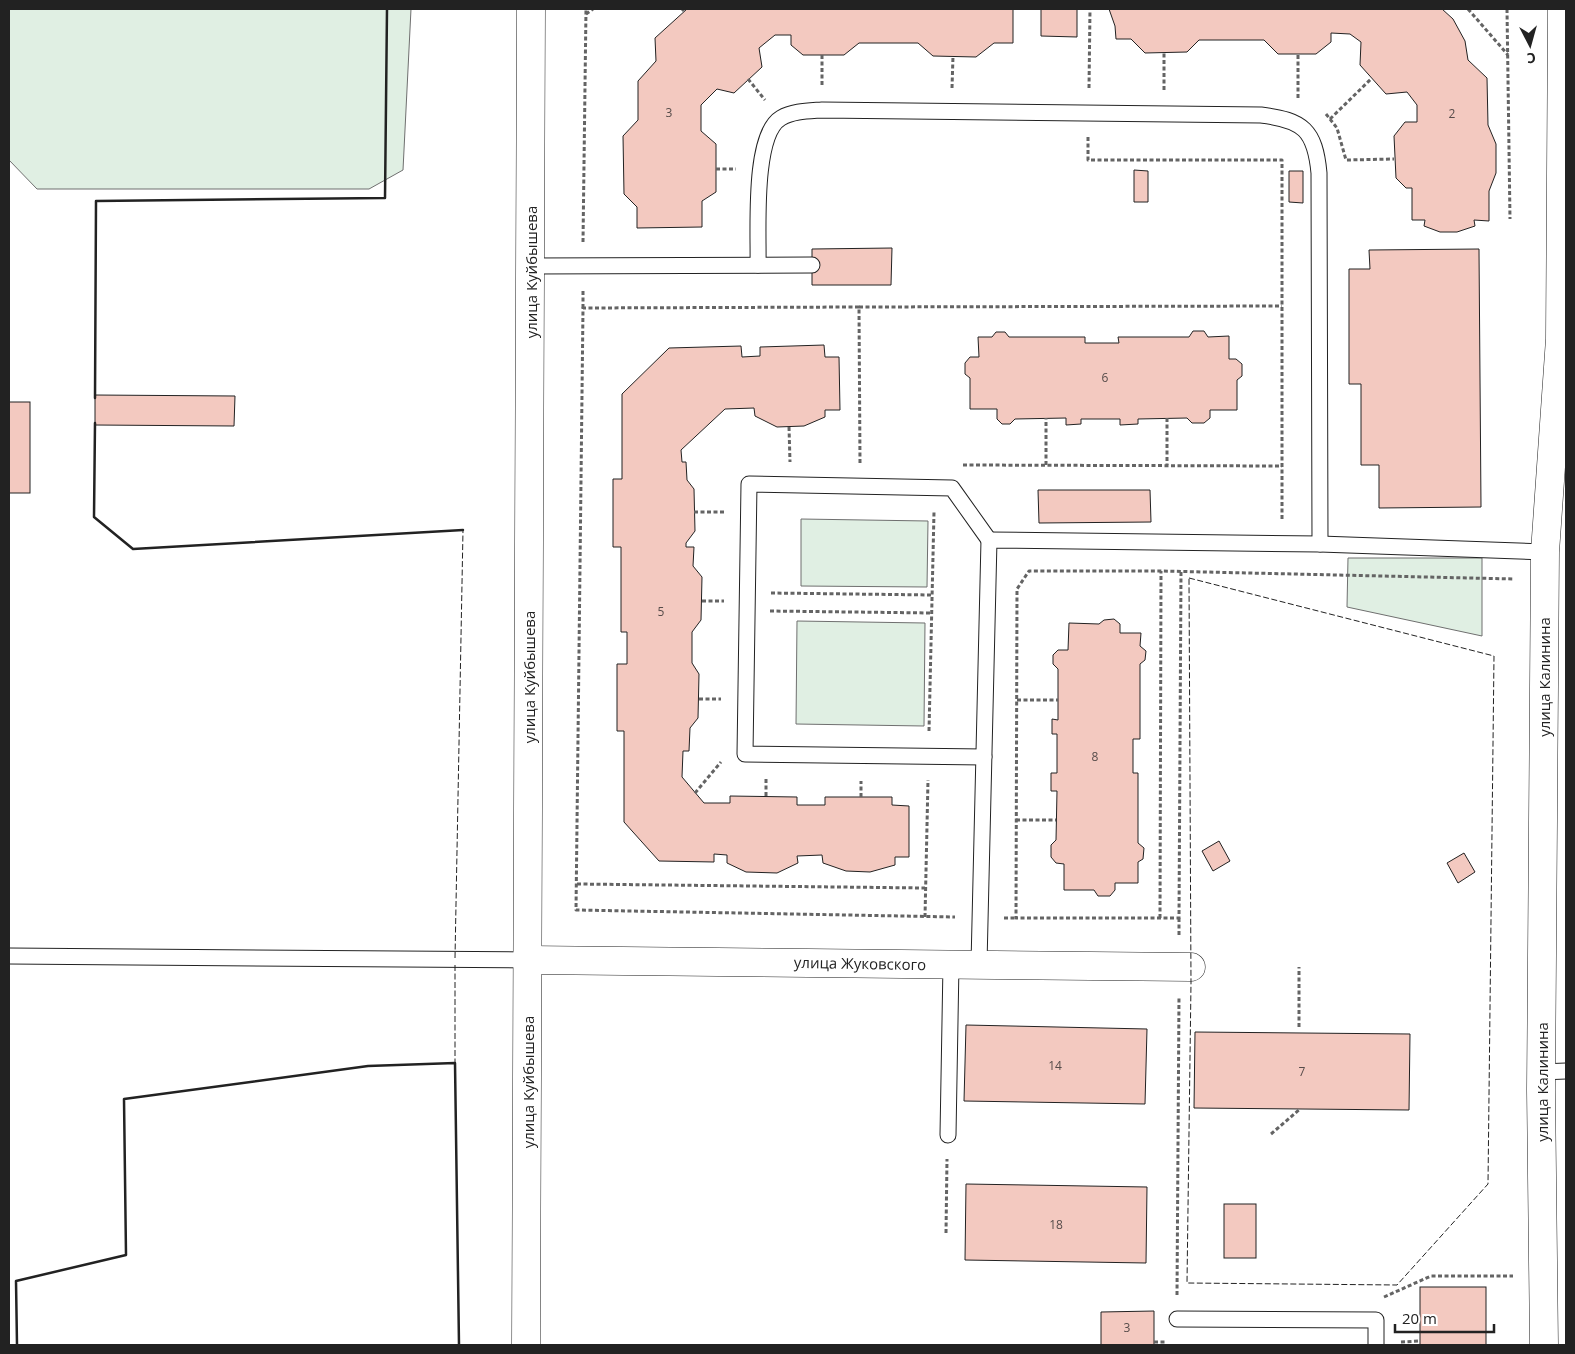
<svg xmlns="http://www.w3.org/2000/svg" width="1575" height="1354" font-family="'Open Sans',sans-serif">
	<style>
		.green { fill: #e0efe3; stroke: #6f6f6f }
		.building { fill: #f3c9c0; stroke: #222 }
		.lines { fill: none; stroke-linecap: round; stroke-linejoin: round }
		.lane-casing { stroke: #222; stroke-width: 17 }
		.street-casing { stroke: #222; stroke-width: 29 }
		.secondary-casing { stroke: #222; stroke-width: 29 }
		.path { stroke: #646464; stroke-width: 3; stroke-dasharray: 4 2.5; stroke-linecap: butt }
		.lane { stroke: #fff; stroke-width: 15 }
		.street { stroke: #fff; stroke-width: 28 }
		.secondary { stroke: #fff; stroke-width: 28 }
		.fence { stroke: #222; stroke-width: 1; stroke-dasharray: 6 2.5; stroke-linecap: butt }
		.wall { stroke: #222; stroke-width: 2.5 }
		.labels { text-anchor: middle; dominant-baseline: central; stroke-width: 4; stroke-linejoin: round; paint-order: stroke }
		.number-label { font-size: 12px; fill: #564c4a }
		.street-label { font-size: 15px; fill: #222; stroke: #fff }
	</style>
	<rect width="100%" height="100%" fill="#fff"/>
	<g class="green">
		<polygon points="9,9 411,9 403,170 369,189 37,189 9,160"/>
		<polygon points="801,519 928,521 927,587 801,586"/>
		<polygon points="1348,558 1482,558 1482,636 1347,607"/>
		<polygon points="797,621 925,623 924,726 796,724"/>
	</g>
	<g class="building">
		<polygon points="687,9 1013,9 1013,43 994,43 976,57 933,56 918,43 859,43 844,55 803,55 791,45 791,35 775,35 759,48 762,67 734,93 717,89 701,105 701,131 716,144 716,192 702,201 702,227 637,228 637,207 624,194 623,136 638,120 638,81 656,61 655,38"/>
		<polygon points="1041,9 1077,9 1077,37 1041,36"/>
		<polygon points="1109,9 1442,9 1453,19 1465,41 1468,60 1487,78 1488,125 1496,144 1496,173 1489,191 1489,221 1474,220 1475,226 1457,232 1440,232 1424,226 1425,220 1412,220 1412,188 1406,188 1396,178 1394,136 1405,122 1417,122 1417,105 1407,92 1386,94 1360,65 1361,42 1350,34 1331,33 1331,42 1316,54 1278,54 1264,40 1199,40 1187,52 1145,53 1131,39 1116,39 1115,26"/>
		<polygon points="1134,170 1148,171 1148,202 1134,202"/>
		<polygon points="1289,171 1303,171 1303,203 1289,202"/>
		<polygon points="892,248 891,285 812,285 812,249"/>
		<polygon points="1479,249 1481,507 1379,508 1379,465 1361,465 1361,384 1349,384 1349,269 1370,269 1369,250"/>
		<polygon points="1193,331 1204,331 1208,337 1229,336 1229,359 1236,359 1242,364 1242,376 1237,380 1237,410 1210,410 1210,418 1204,423 1192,423 1187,418 1138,419 1138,424 1120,425 1120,419 1081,419 1081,424 1066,425 1066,418 1015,419 1010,424 1002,424 997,419 997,409 970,409 970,378 965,374 965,363 970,357 979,357 978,337 992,337 996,332 1005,332 1009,337 1085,337 1085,343 1119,343 1118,337 1189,337"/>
		<polygon points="824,345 825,357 839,357 840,410 825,410 825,417 804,426 777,427 755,416 754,408 725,409 681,450 682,462 686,462 687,480 694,489 695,531 686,543 686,547 694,547 693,566 702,577 701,620 692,632 692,663 699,674 698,718 690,728 689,751 683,751 682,777 704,803 730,803 730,796 797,797 797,805 825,805 825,797 892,797 892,805 909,806 909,857 895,857 895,865 870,872 846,871 823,863 822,855 797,856 798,863 777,873 746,872 727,863 727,855 714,854 714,862 659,861 624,822 624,731 617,731 617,664 627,664 627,632 621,632 621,547 613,547 613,479 622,479 622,394 669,348 741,346 742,357 760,356 760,347"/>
		<polygon points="95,395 235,396 234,426 95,425"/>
		<rect x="9" y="402" width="21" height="91"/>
		<polygon points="1038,490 1150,490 1151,522 1039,523"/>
		<polygon points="1114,619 1120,624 1120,633 1141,633 1140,646 1146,651 1145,660 1140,664 1140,739 1133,739 1133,773 1138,773 1138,843 1144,848 1143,859 1138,862 1138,883 1115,883 1115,890 1110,896 1098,896 1094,890 1064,890 1064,864 1056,863 1051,857 1051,845 1056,840 1057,791 1051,791 1051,773 1057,773 1057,734 1052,734 1052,719 1058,720 1058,669 1053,664 1053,655 1058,650 1068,650 1069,623 1099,624 1104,620"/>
		<polygon points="1219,841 1230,861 1213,871 1202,851"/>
		<polygon points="1464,853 1475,872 1458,883 1447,863"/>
		<polygon points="966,1025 1147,1029 1145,1104 964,1101"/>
		<polygon points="1195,1032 1410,1034 1409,1110 1194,1108"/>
		<polygon points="966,1184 1147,1187 1146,1263 965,1260"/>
		<rect x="1224" y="1204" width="32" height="54"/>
		<rect x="1420" y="1287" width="66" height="58"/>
		<polygon points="1154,1311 1154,1345 1101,1345 1101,1312"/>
	</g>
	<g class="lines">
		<g class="lane-casing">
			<g id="lane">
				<path d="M758 265C759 234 752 135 781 118 793 111 808 111 822 110L1261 115C1303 120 1315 130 1319 173L1320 544"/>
				<polyline points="531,266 812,265"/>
				<polyline points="984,757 745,754 749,484 952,488 989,540"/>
				<polyline points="9,956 529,960"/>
				<polyline points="979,964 989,540 1320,544 1545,552"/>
				<polyline points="1541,1072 1566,1071"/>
				<polyline points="948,1135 951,964"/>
				<polyline points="1177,1319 1376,1320 1376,1345"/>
			</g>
		</g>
		<g class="street-casing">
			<g id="street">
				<polyline points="529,960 1191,967"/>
				<polyline points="526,1345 531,9"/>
			</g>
		</g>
		<g class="secondary-casing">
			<polyline id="secondary" points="1544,1345 1541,1090 1545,552 1560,339 1562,9"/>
		</g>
		<g class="path">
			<polyline points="682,9 684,11"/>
			<polyline points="1468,9 1508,55"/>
			<polyline points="1507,9 1510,219"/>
			<polyline points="586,14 593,9"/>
			<polyline points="822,55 822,87"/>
			<polyline points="748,79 765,100"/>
			<polyline points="952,88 953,56"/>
			<polyline points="1089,88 1090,9"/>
			<polyline points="1164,90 1164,53"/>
			<polyline points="1298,98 1298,55"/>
			<polyline points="1326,114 1337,128 1346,160 1394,159"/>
			<polyline points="1330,119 1372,78"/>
			<polyline points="1088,137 1088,160 1282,160 1282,519"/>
			<polyline points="716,169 736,169"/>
			<polyline points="583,242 586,9"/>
			<polyline points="583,291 583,308"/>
			<polyline points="859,307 1282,306"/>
			<polyline points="1167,418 1167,465"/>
			<polyline points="789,427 790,462"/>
			<polyline points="860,463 859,307 583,308 576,910 955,917"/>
			<polyline points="963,465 1282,466"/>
			<polyline points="1046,465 1046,418"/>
			<polyline points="694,512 724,512"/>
			<polyline points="1181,572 1179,918 1016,918 1017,589 1029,571 1161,571 1514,579"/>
			<polyline points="771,593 932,595"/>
			<polyline points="702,601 724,601"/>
			<polyline points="770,611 932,613"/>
			<polyline points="699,699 721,699"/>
			<polyline points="1017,700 1058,700"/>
			<polyline points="929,731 934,512"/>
			<polyline points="766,779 766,796"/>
			<polyline points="695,793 721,762"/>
			<polyline points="861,797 861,781"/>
			<polyline points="1016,820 1056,820"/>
			<polyline points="577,884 925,888"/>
			<polyline points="925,917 928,780"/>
			<polyline points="1004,918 1016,918"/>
			<polyline points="1160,918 1161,571"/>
			<polyline points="1179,918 1179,937"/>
			<polyline points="1299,1027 1299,967"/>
			<polyline points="1271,1134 1300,1109"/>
			<polyline points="946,1233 947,1159"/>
			<polyline points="1177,1295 1179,996"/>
			<polyline points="1384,1297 1431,1276 1513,1276"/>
			<polyline points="1154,1342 1166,1342"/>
			<polyline points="1401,1342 1420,1341"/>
		</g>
		<use href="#lane" class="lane"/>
		<use href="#street" class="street"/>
		<use href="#secondary" class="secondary"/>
		<g class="fence">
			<polygon points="1189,578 1494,656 1488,1184 1397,1285 1187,1283 1191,983"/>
			<polyline points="455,958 463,530"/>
			<polyline points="455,965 455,1063"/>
		</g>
		<g class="wall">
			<polyline points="95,398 96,201 385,198 387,9"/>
			<polyline points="95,423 94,517 133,549 463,530"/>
			<polyline points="17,1345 16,1281 126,1255 124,1099 368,1066 455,1063 459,1345"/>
		</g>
	</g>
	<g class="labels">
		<g class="number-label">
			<text x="669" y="112">3</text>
			<text x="1452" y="113">2</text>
			<text x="1105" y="377">6</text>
			<text x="661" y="611">5</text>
			<text x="1095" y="756">8</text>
			<text x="1055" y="1065">14</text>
			<text x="1302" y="1071">7</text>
			<text x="1056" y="1224">18</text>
			<text x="1127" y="1327">3</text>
		</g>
		<g class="street-label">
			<text transform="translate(531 272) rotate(-90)">улица Куйбышева</text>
			<text transform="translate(529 677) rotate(-90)">улица Куйбышева</text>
			<text transform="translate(1544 677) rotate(-90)">улица Калинина</text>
			<text transform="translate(860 963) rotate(1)">улица Жуковского</text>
			<text transform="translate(528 1082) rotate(-90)">улица Куйбышева</text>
			<text transform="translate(1542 1082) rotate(-90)">улица Калинина</text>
		</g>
	</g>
	<rect width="1575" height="1354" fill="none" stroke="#222222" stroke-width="20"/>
	<g transform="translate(1530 45) rotate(174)" stroke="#ffffff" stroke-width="4" paint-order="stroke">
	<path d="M0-4L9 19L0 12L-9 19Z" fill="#222222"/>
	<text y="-8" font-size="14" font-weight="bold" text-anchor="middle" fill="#222222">С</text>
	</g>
	<path d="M1395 1324v8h99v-8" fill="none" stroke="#222222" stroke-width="2.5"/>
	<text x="1402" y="1324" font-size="15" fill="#222222" stroke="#ffffff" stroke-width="4" paint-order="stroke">20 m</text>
</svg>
